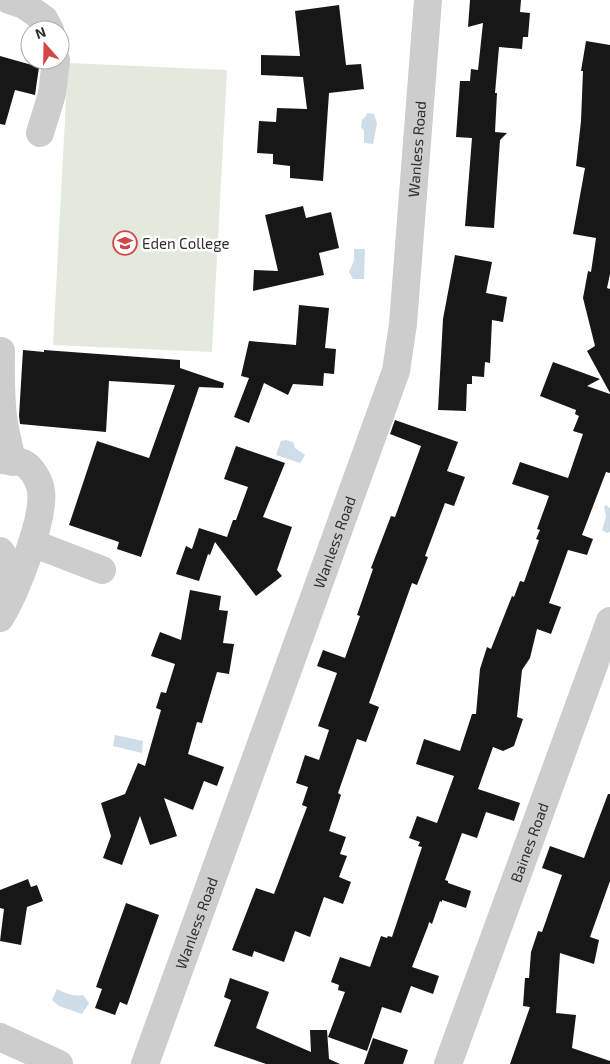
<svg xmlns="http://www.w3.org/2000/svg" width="610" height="1064" font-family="'Exo 2',sans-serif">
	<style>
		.green { fill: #e3e9dd }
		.water { fill: #cfdde9 }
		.building { fill: #171717 }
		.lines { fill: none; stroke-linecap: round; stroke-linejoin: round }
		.minor { stroke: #cdcdcd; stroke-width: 28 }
		.labels { text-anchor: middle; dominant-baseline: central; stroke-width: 5; stroke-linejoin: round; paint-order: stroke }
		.street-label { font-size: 15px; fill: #303030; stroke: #fff }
		.poi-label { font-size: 15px; fill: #303030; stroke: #fff; text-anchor: start }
	</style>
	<rect width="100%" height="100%" fill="#fff"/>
	<polygon class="green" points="68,63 227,70 212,352 53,345"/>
	<g class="water">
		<polygon points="367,113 374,114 377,123 373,144 364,143 364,131 361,127 362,120 366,116"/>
		<polygon points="354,249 365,249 364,279 353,279 349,272 354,261"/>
		<polygon points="286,440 293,442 295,448 305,455 300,463 276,455 281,441"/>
		<polygon points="606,505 610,508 610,532 607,533 602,530 606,517 604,507"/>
		<polygon points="115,735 143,741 142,753 113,746"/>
		<path d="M57 989C65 993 73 997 83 995L89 1003 82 1014 59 1006 52 1000Z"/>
	</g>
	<g class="building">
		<polygon points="470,0 521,0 520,12 530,13 528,37 523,37 522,49 499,47 495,93 497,93 495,132 507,133 500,140 494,228 465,226 472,138 456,137 460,81 470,81 471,69 478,70 483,23 468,27"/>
		<polygon points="339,5 346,65 361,64 364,89 329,93 323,181 290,178 290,166 273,164 273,154 257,153 259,121 276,122 277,108 307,109 303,77 261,75 261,55 300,56 295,11"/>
		<polygon points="586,41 610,45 610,274 607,288 610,289 610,393 587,351 595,346 583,298 588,271 591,272 596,238 573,234 585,168 576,166 581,121 583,71 581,71"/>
		<polygon points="0,56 39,67 35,95 15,90 5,125 0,124"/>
		<polygon points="303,206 306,218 331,212 339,248 319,253 324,275 253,291 254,270 278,271 265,215"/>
		<polygon points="455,255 492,262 486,293 507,297 503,322 492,320 490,363 485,362 484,377 472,376 472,384 467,384 466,411 438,410 443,319"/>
		<polygon points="299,305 329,308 325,348 336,349 334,374 324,373 323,386 293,384 288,395 264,383 249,423 234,417 249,378 241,376 249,341 296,345"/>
		<polygon points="23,350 44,352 44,350 180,360 180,368 224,383 223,388 199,387 141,557 117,549 119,542 69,525 97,441 149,458 175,385 109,381 106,432 20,424 19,416"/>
		<polygon points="553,362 600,379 587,386 610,394 610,473 606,472 582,535 593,539 587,555 568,550 549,603 561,607 551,634 537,629 530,658 522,670 517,717 523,719 514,746 503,751 493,747 478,789 520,803 514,821 486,812 477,838 462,833 445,880 448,881 448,883 471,891 466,908 442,900 442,902 440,901 432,924 429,922 428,926 412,967 439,976 433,994 411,986 401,1013 382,1007 367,1051 328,1037 345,992 338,990 339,985 331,982 340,957 370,967 381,936 387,938 388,936 392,937 422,847 418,846 420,842 409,838 417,816 437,823 454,776 416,764 424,739 460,751 472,714 476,714 480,669 487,647 491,649 512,596 514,597 520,581 524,582 539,540 536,539 540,530 537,529 549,496 512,484 520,462 568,478 583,434 573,431 579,416 575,414 576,410 540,396"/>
		<polygon points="395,420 458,442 447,471 465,477 454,506 445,503 425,556 428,557 417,585 412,583 369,703 379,707 366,742 357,739 338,793 341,795 329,831 346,837 340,854 347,856 339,877 351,882 343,904 324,897 310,937 295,931 284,962 254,951 252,957 232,950 256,888 274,894 307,807 302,805 308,787 296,783 305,755 319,760 329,730 318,726 337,673 317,666 323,650 345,658 360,616 357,615 373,569 371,568 391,516 395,517 421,446 390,434"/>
		<polygon points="236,446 285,463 263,517 292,527 277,570 282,576 256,596 215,542 210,555 208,554 199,581 176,574 186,546 192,549 199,528 227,537 233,520 236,520 248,487 224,479"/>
		<polygon points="190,590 221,596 219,610 228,611 223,643 234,644 229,674 217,672 202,723 197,722 188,754 224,767 217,786 204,781 193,810 164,798 177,836 150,845 140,816 122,865 103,858 111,836 101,803 125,794 138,763 145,766 161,710 156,708 161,692 166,693 175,664 151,656 152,653 160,632 181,640"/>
		<polygon points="608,794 610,794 610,881 590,937 599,940 594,964 560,953 556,1013 576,1015 572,1048 610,1061 610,1064 510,1064 530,1007 523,1006 525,978 529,978 531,952 538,931 542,932 562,875 542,868 550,846 584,858"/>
		<polygon points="28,879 31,887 37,885 43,901 27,907 21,945 0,941 4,909 0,908 0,890"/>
		<polygon points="126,903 159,915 127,1005 120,1002 115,1015 95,1008 102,989 96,987"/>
		<polygon points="230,978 269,992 256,1028 311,1052 310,1030 327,1030 329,1059 340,1064 266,1064 214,1046 231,1000 224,997"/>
		<polygon points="373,1038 408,1050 403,1064 364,1064"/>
	</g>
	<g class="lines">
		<g class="minor">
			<polyline points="9,0 24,5 44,19 50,30"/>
			<polyline points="40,133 52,94 56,60"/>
			<path d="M1 351C1 375 0 399 4 423 6 436 10 448 12 462"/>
			<path d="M0 460C6 461 17 460 23 463 32 467 40 482 41 491 45 519 15 594 0 618"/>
			<polyline points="32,543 102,570"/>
			<path d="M0 551C11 564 11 575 12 591"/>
			<polyline points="0,1037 59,1064"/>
			<path id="s1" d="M145 1064 396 371 403 324 428 0"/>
			<path id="s2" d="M448 1064 610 621"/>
		</g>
	</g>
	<defs>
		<g id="school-ring" transform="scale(1.25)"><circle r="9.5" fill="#fff" stroke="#d34647" stroke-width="1.5"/><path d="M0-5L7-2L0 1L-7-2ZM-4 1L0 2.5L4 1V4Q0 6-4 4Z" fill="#d34647"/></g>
	</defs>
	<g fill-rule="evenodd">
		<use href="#school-ring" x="125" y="243"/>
	</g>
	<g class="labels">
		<g class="street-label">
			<text stroke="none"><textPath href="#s1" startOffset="960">Wanless Road</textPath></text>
			<text stroke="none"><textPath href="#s1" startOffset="555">Wanless Road</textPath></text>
			<text stroke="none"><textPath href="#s2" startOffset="236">Baines Road</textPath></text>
			<text stroke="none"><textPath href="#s1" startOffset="150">Wanless Road</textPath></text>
		</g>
		<g class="poi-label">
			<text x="142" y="243">Eden College</text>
		</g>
	</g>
	<g transform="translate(45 45) rotate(340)"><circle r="24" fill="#ffffff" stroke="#acacac"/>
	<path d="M0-4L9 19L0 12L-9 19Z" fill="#d34647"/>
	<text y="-8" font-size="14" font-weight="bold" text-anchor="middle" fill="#303030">N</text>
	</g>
</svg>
